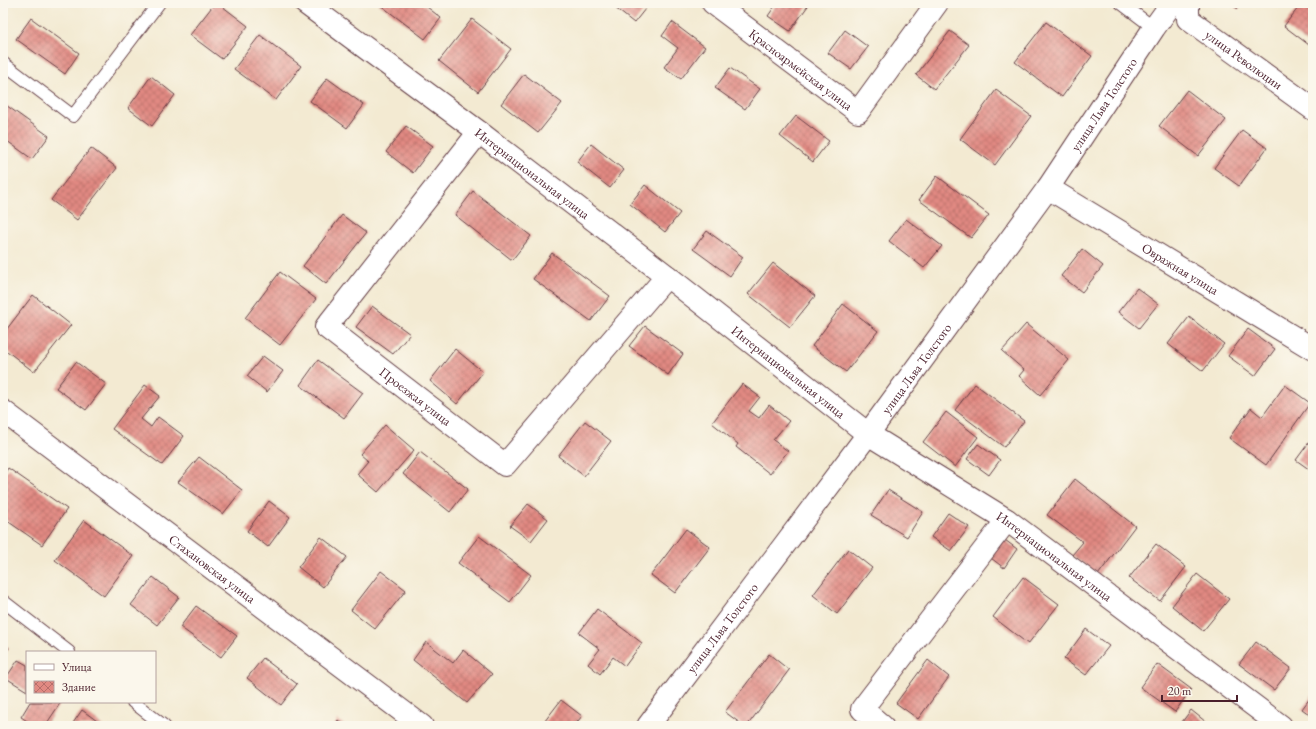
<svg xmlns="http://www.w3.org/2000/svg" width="1316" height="729" font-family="'EB Garamond',serif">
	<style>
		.building { fill: url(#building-cross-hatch) }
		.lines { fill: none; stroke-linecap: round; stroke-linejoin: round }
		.service-casing { stroke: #633d44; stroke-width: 14 }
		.minor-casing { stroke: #633d44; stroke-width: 24 }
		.service { stroke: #fff; stroke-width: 12 }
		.minor { stroke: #fff; stroke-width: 22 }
		.labels { text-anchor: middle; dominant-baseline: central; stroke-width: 3.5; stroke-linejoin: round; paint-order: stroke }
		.street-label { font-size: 13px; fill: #4a1f2b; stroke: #fbf7ec }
	</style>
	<defs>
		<pattern id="building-cross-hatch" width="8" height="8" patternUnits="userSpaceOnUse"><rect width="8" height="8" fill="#e18982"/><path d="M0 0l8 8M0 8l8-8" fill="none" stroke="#b86f6b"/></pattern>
	</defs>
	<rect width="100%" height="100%" fill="#fbf7ec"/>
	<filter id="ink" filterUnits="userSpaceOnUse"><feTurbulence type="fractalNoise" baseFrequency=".025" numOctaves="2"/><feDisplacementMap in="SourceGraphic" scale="8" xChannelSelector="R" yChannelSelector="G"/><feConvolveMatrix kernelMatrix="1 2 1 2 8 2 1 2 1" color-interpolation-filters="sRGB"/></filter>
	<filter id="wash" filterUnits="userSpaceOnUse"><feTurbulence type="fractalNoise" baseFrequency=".012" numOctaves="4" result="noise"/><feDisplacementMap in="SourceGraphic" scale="16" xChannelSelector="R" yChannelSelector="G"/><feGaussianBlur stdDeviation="0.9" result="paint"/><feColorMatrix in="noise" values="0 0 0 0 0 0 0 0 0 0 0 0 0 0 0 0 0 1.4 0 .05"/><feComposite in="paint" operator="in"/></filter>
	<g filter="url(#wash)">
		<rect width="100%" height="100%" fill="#f3ead2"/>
		<g id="blocks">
			<g class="building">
				<polygon points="215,3 218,3 248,26 222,59 190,35"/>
				<polygon points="380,3 422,3 441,18 425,39 379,4"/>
				<polygon points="609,3 647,3 649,4 634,23"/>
				<polygon points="777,3 810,3 790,31 768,16"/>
				<polygon points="1229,3 1243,3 1238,9"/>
				<polygon points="1302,3 1313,3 1313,48 1284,26"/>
				<polygon points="31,18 79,53 65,74 16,39"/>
				<polygon points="472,19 511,49 478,92 439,61"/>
				<polygon points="672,22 705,47 681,79 664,67 678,48 662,36"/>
				<polygon points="1046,22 1092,56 1062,97 1015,62"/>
				<polygon points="845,30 868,47 851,69 828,53"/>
				<polygon points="950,31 969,45 934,89 916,75"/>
				<polygon points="260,35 301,66 276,100 234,69"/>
				<polygon points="730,68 760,89 745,109 715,88"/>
				<polygon points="524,74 562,103 538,133 501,104"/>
				<polygon points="151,76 175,95 152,126 128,108"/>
				<polygon points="327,78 364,105 347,128 310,101"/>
				<polygon points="996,90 1031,116 995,165 960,139"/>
				<polygon points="1187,90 1226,120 1198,156 1159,126"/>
				<polygon points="3,103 49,136 32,159 3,138"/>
				<polygon points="796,116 829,141 813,162 780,136"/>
				<polygon points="406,126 433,146 413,173 386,152"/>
				<polygon points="1242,130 1267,148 1239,186 1214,168"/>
				<polygon points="591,144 624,170 610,188 577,162"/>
				<polygon points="91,148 117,168 77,220 51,200"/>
				<polygon points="937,176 989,215 971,238 919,200"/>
				<polygon points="645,185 680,213 665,232 630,204"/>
				<polygon points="473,191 531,236 512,260 455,215"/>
				<polygon points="342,215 366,233 326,284 303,266"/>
				<polygon points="906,219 942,246 924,268 889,241"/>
				<polygon points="707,231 743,257 730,276 693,249"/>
				<polygon points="1082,249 1103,266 1082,292 1061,276"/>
				<polygon points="552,253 610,296 591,321 533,279"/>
				<polygon points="773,263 815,296 790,327 748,294"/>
				<polygon points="280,272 316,299 280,345 245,318"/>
				<polygon points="1137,288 1158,304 1139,328 1118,312"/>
				<polygon points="33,295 71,325 34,372 3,348 3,334"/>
				<polygon points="843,304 878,331 846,372 812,346"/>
				<polygon points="372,306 410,334 393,354 356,327"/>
				<polygon points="1189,317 1224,344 1203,371 1168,344"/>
				<polygon points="1026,324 1069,360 1040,395 1019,376 1024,370 1002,351"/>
				<polygon points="645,326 683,354 668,375 629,346"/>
				<polygon points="1248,329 1275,349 1255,376 1228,356"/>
				<polygon points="455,349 483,372 457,404 430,381"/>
				<polygon points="263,356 283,371 267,392 247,376"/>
				<polygon points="318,360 363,393 344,418 300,385"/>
				<polygon points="76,362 106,384 86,410 56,388"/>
				<polygon points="742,384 760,397 749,411 759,418 769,405 789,421 773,440 788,451 770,474 736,447 738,444 712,423"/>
				<polygon points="975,384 1024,421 1004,447 955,410"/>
				<polygon points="145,385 160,396 141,419 151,427 158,417 184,436 162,465 112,429"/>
				<polygon points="1285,385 1310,403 1266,465 1229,438 1251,408 1262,417"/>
				<polygon points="946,412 978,437 955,467 923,442"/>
				<polygon points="585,421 611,441 584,476 558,456"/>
				<polygon points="385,425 414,450 378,492 357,474 368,461 360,454"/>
				<polygon points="1313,437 1313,472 1296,460"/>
				<polygon points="978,444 1000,460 989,475 967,459"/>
				<polygon points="420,452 468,489 450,512 403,474"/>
				<polygon points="199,457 242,490 223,514 178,482"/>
				<polygon points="8,468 67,509 42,545 3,518 3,476"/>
				<polygon points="1075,479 1135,526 1098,575 1072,555 1083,542 1047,515"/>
				<polygon points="888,490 923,512 907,537 871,515"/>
				<polygon points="269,501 290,517 268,547 247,531"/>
				<polygon points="528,504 548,519 531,541 510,526"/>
				<polygon points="948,513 969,527 951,551 931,537"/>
				<polygon points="84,520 133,556 104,596 55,560"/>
				<polygon points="686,529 710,547 675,593 651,575"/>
				<polygon points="479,536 531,575 510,602 458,563"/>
				<polygon points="321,537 347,557 323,587 298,567"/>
				<polygon points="1001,537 1017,549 1004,568 987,555"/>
				<polygon points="1156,544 1186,567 1160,601 1129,578"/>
				<polygon points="848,549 872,568 837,614 813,595"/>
				<polygon points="381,571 406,590 375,629 351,610"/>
				<polygon points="1197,574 1229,599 1203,631 1172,606"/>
				<polygon points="153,577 179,597 157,625 131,605"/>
				<polygon points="1023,577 1059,604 1028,644 993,617"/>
				<polygon points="196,606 237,636 221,657 180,627"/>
				<polygon points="597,609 642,643 625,666 613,657 600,674 588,664 600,649 579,633"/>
				<polygon points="1086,629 1109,646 1086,675 1064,659"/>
				<polygon points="426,642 453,663 463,650 492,674 467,703 413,660"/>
				<polygon points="1256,642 1291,668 1274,690 1239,664"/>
				<polygon points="3,643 9,648 3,656"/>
				<polygon points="769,654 789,670 747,726 744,726 725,712"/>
				<polygon points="263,658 297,684 281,705 247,678"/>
				<polygon points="18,660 27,665 27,691 6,678"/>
				<polygon points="928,660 949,677 918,719 896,703"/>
				<polygon points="1157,664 1191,689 1175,712 1140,687"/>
				<polygon points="1313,694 1313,717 1302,709"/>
				<polygon points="561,700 582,716 574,726 541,726"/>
				<polygon points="30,702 61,702 45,726 35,726 21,717"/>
				<polygon points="82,710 104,726 71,726"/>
				<polygon points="1191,710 1211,726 1179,726"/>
				<polygon points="338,720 345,726 334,726"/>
			</g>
		</g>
	</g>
	<g filter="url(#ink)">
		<use href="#blocks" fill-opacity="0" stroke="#633d44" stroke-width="1"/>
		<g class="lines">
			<g class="service-casing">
				<g id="service">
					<polyline points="1121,3 1154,28"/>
					<polyline points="3,63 73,116 159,3"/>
					<polyline points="3,601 69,652"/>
					<polyline points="133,702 164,726"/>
				</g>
			</g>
			<g class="minor-casing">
				<g id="minor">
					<path id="s1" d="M305 3 479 132 667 276 868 434 1007 520 1281 726"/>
					<path id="s2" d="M713 3 858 112 937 3"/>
					<path id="s3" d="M1188 3V19L1313 109"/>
					<path id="s4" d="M479 132 326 327 505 465 667 276"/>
					<path id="s5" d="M1048 188 1313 349"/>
					<path id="s6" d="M3 411 422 726"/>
					<path id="s7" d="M648 726 868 434 1048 188 1154 28 1172 3"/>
					<polyline points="882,726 862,709 1007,520"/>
				</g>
			</g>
			<use href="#service" class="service"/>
			<use href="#minor" class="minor"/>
		</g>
	</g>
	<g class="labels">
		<g class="street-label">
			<text stroke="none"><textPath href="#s3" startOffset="85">улица Революции</textPath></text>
			<text stroke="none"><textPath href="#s2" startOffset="110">Красноармейская улица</textPath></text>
			<text stroke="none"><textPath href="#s7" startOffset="771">улица Льва Толстого</textPath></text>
			<text stroke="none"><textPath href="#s1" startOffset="284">Интернациональная улица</textPath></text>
			<text stroke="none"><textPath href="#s5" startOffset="155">Овражная улица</textPath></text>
			<text stroke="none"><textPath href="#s7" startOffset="447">улица Льва Толстого</textPath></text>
			<text stroke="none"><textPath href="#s1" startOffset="608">Интернациональная улица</textPath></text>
			<text stroke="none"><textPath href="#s4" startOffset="361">Проезжая улица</textPath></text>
			<text stroke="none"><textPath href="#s1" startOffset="932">Интернациональная улица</textPath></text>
			<text stroke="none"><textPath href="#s6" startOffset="262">Стахановская улица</textPath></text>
			<text stroke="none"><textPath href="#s7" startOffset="123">улица Льва Толстого</textPath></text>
		</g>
	</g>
	<rect width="1316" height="729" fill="none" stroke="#fbf7ec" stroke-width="16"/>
	<rect x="26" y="651" width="130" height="52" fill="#fbf7ec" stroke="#b4a19f"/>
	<rect x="34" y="664" width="20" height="6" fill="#ffffff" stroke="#b4a19f"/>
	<text x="62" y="671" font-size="12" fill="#4a1f2b">Улица</text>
	<rect x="34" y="681" width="20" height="12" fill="url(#building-cross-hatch)" stroke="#b4a19f"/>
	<text x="62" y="691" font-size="12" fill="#4a1f2b">Здание</text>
	<path d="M1162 695v6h75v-6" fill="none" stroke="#4a1f2b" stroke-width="2"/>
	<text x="1168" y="695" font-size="12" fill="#4a1f2b" stroke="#fbf7ec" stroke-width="3" paint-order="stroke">20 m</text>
</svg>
